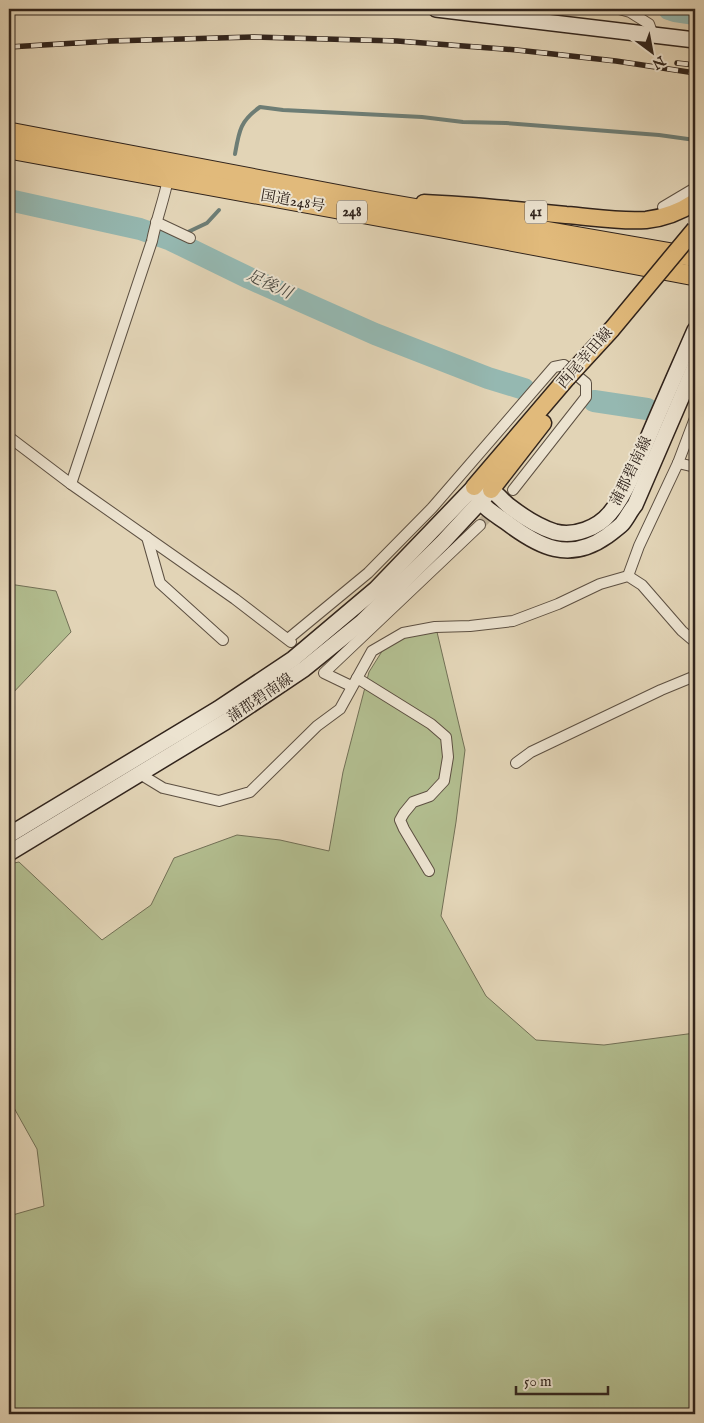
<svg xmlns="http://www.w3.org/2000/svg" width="704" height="1423" font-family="'IM FELL English','Noto Serif JP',serif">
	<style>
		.green { fill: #b2bd8f; stroke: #727056 }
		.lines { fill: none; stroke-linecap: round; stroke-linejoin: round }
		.stream { stroke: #6d7d75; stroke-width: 4 }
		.river { stroke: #95b8b1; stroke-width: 22 }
		.street-tunnel { stroke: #bfb197; stroke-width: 10; stroke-dasharray: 10 5; stroke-linecap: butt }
		.street-casing { stroke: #5d5042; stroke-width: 12 }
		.secondary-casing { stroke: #31241c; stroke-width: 18 }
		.primary-casing { stroke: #31241c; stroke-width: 19 }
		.highway-casing { stroke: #31241c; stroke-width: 21 }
		.street { stroke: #ece3d0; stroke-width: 10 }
		.secondary { stroke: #ece3d0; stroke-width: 15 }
		.primary { stroke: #e1ba7b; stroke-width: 16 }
		.highway { stroke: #e1ba7b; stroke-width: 19 }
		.rail-casing { stroke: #31241c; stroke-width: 5.5 }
		.rail { stroke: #ece3d0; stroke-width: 4; stroke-dasharray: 11; stroke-linecap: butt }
		.primary-bridge-casing { stroke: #31241c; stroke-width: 19; stroke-linecap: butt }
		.primary-bridge { stroke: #e1ba7b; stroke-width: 16 }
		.labels { text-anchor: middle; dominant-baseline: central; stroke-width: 4; stroke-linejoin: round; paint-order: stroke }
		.shield { fill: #ece3d0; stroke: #695d52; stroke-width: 1 }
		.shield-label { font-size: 14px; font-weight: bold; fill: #31241c }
		.street-label { font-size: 15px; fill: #31241c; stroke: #ece3d0 }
		.water-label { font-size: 16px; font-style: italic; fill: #4a4941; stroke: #ece3d0 }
	</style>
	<rect width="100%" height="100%" fill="#e2d4b6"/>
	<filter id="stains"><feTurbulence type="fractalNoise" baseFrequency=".004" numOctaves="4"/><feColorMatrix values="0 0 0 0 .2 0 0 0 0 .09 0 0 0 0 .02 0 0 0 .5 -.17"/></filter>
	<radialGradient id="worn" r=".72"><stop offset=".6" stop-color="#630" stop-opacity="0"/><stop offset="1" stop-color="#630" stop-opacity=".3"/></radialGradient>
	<g class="green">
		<polygon points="9,584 56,591 71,632 9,697"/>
		<polygon points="437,632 465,750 456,822 441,916 486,996 536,1040 604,1045 695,1033 695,1414 9,1414 9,1216 44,1206 37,1149 9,1099 9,864 19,862 102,940 151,905 174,858 237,835 280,840 329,851 343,772 369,672 391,637"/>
	</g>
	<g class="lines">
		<g class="stream">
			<path d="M235 154C239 131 240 121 260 107L283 110 422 117 463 122 506 123 659 135 695 140"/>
			<polyline points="171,240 207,223 219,210"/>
		</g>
		<g class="river">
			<polyline points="669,9 675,11 695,14"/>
			<polyline points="9,200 140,229 171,240 249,278 375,334 488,378 524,389"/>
			<polyline points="594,401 647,409"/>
		</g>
		<polyline class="street-tunnel" points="480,525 513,490"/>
		<g class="street-casing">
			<g id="street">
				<polyline points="619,9 630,12 649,24 653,35"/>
				<polyline points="663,207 695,188"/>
				<polyline points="156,222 190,238"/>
				<polyline points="9,437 71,484 235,599 291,642"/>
				<polyline points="678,463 695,467"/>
				<path d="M71 484 152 241C156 220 164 200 168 179"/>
				<polyline points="147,537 160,583 223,640"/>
				<polyline points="628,576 639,546 678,463 695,418"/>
				<polyline points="288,639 368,573 432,508 554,367 564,365 586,383 586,397 513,490"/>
				<polyline points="357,678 431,724 446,737 448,757 444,781 430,796 413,802 404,813 400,820 404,829 429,871"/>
				<polyline points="351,686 324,673 480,525"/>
				<polyline points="516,763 531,752 661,690 695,676"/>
				<polyline points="140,774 163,788 219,801 250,792 317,726 340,709 372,651 403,633 435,627 470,626 513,621 558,604 600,584 628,576 642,585 682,631 695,642"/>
			</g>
		</g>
		<g class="secondary-casing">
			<g id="secondary">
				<polyline points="436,9 695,40"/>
				<path d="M481 488C496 490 498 497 509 506 522 516 539 527 555 532 574 537 598 528 610 513 626 494 635 468 645 445 661 407 678 369 695 330"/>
				<path d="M477 494C481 507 495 514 506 522 539 547 569 563 607 536 612 532 618 528 622 524 627 518 630 511 635 505L695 366"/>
				<polyline points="9,835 218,709 293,659 376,589 474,487"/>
				<polyline points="9,853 225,722 304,669 362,622 443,542 491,490"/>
			</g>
		</g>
		<g class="primary-casing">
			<g id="primary">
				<path d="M424 203C472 205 519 210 566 215 592 217 619 222 646 220 664 218 680 212 695 202"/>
				<polyline points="474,487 567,378"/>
				<polyline points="491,490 543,423"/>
			</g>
		</g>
		<g class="highway-casing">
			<g id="highway">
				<polyline points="9,132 372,201 695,257"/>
				<polyline points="9,149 442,228 695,276"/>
			</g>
		</g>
		<use href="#street" class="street"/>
		<use href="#secondary" class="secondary"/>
		<use href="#primary" class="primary"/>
		<use href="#highway" class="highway"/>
		<g class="rail-casing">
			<g id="rail">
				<polyline points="9,47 111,41 253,37 397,41 517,50 616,61 695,73"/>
				<polyline points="677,63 695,65"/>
			</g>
		</g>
		<use href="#rail" class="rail"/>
		<g class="primary-bridge-casing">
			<polyline id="primary-bridge" points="567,378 612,329 695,229"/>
		</g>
		<use href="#primary-bridge" class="primary-bridge"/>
	</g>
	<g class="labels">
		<g class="shield">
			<rect x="337" y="200.5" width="30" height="23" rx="4"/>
			<rect x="525" y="200.5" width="22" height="23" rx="4"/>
		</g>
		<g class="shield-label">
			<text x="352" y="212">248</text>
			<text x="536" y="212">41</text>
		</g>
		<g class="street-label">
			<text transform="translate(293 201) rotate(10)">国道248号</text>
			<text transform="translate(585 358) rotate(-49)">西尾幸田線</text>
			<text transform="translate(631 471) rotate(-64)">蒲郡碧南線</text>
			<text transform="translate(260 698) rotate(-34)">蒲郡碧南線</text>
		</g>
		<g class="water-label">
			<text transform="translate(269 285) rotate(25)">足後川</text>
		</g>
	</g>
	<rect width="704" height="1423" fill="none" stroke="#e2d4b6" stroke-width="30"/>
	<rect x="10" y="10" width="684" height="1403" fill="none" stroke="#31241c" stroke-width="2.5"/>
	<rect x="15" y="15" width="674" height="1393" fill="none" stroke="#31241c"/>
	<g transform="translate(652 52) rotate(148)" stroke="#ece3d0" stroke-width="4" paint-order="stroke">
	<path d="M0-4L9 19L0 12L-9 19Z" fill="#31241c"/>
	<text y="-8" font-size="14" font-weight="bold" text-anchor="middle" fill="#31241c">N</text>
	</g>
	<path d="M516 1386v8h92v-8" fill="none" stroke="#31241c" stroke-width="2.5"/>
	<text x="524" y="1386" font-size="15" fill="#31241c" stroke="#ece3d0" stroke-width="4" paint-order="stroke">50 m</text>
	<rect width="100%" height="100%" filter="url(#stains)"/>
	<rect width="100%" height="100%" fill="url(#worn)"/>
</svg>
